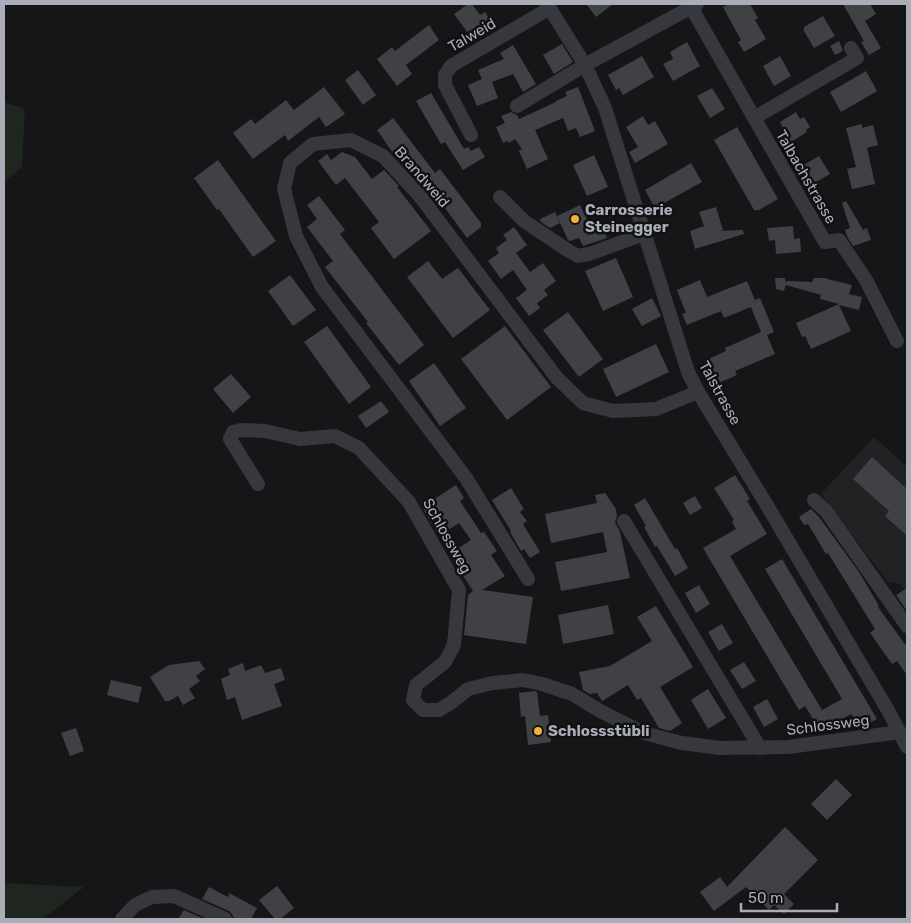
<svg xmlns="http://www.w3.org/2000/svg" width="911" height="923" font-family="Rubik,sans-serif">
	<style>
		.built { fill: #222225 }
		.green { fill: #1e261f }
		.building { fill: #404145 }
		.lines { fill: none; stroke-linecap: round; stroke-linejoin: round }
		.minor { stroke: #37383d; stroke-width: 14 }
		.poi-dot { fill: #f2b134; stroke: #111113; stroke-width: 2 }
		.labels { text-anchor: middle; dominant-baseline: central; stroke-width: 5; stroke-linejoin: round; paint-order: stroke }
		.street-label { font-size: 15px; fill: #a8adb8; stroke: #111113 }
		.poi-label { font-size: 15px; font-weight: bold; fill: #a8adb8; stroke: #111113; text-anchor: start }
	</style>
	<rect width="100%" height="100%" fill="#161618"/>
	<polygon class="built" points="874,437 907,467 907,593 900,584 888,582 821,494"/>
	<g class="green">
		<polygon points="4,102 25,109 22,167 4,182"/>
		<polygon points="4,883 84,887 42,919 4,919"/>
	</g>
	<g class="building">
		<polygon points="468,4 472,4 480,15 485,12 494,25 483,33 478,26 468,33 454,14"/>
		<polygon points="586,4 613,4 596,17"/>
		<polygon points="729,4 750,4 758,18 755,20 766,39 744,52 738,42 741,40 723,7"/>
		<polygon points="843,4 870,4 876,14 865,21 881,48 869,55 861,42 864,41"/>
		<polygon points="823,16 835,36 814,48 804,31 804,27"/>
		<polygon points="429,25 439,40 406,65 412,74 397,86 377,59 392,47 395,51"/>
		<polygon points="839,41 843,51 835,55 830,46"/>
		<polygon points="687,42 700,66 673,81 663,64 673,59 670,52"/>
		<polygon points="562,44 573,62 554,74 543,55"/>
		<polygon points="513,45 536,84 523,92 513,74 492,82 498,98 477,106 468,85 482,79 478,70 504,59 500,53"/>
		<polygon points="642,56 654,77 623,95 619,88 616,90 608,75"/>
		<polygon points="780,56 791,76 774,86 763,66"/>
		<polygon points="358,70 376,95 363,105 345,80"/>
		<polygon points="866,71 877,91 841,112 830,92"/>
		<polygon points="324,87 345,114 326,127 319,117 288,141 285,135 253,159 233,133 251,119 255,124 286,100 294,110"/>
		<polygon points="578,87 595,131 580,137 576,128 568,131 563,118 535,130 548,159 527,169 519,151 522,149 515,139 509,143 508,141 503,143 496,127 505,123 501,116 511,112 517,115 519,119 556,102 556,101 567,96 565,92"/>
		<polygon points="712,88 725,109 710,118 697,96"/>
		<polygon points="431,93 464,149 468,147 471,151 479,147 485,157 463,170 445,142 441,144 416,101"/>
		<polygon points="796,112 800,119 804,117 810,127 806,130 807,132 791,142 780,122"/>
		<polygon points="643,116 648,125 655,121 668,144 635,163 629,152 638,147 626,127"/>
		<polygon points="393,118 435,173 440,169 481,223 481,227 467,238 418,171 413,175 398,160 377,130"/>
		<polygon points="862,124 862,128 873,125 878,145 867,148 875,184 852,189 847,169 856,167 846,128"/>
		<polygon points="737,127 778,199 759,210 754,210 714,140"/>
		<polygon points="342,152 355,157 372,179 384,170 399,186 397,187 431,231 394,259 371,228 379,222 345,178 336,185 318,161 327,154 331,160"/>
		<polygon points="594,155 608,187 587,196 573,165"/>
		<polygon points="819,156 830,174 813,184 802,166"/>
		<polygon points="218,160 276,241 253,257 219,209 217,210 194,178"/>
		<polygon points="691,163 702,182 655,208 645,190"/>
		<polygon points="319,196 345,230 340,234 424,345 399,365 366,323 368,322 325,267 333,261 307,227 317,219 307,205"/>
		<polygon points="846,201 863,230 867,228 871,240 853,246 848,238 845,230 850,228 842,203"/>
		<polygon points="580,205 591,227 600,223 607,238 583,246 579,238 570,241 568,240 557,216"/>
		<polygon points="716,207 723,230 720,231 743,230 744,234 695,249 690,231 704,226 699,212"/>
		<polygon points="555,212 560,223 550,228 541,222 540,219"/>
		<polygon points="793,226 794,239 800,238 801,252 776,254 775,240 769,241 767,228"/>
		<polygon points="514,227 527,245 516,253 530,272 543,263 556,281 544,290 548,295 537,303 540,308 529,316 516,298 527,290 513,270 501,279 488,261 499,253 496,248 507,240 503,235"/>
		<polygon points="616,258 633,297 603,311 585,271"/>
		<polygon points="428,261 442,279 458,268 490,310 453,338 407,277"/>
		<polygon points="290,275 316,310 293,326 268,291"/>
		<polygon points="775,278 785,278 786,283 787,281 812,282 814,278 827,278 827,279 852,285 849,294 862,297 859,310 839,305 851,331 811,349 805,336 802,337 796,323 839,304 820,299 821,295 786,285 786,284 784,291 776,289"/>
		<polygon points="700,280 707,297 747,281 755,300 760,298 774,332 767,335 775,354 735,371 737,375 714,385 704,361 726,351 725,348 761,332 751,307 724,318 721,311 687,325 682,314 686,313 677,290"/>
		<polygon points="652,298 661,316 642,326 632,309"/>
		<polygon points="568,312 603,359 579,377 543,330"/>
		<polygon points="327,326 371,387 349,404 304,342"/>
		<polygon points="505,326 551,387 507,420 461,359"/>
		<polygon points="656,344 669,372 616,397 603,369"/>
		<polygon points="434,363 466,408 440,426 409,381"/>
		<polygon points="231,374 251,397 233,413 213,389"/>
		<polygon points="381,401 389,412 366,428 358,416"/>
		<polygon points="872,457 907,489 907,536 885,516 889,511 853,479"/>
		<polygon points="735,475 750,499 747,501 767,534 730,556 822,710 842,699 765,569 782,559 877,719 861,728 851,714 821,732 805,706 799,710 703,548 736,529 732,522 734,520 714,488"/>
		<polygon points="456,485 464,498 460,501 481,533 484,532 497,551 491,555 505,576 482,590 533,597 526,644 464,635 468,595 473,591 449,554 471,540 459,523 439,536 422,507"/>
		<polygon points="511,488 524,509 520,512 527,521 523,524 540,552 530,558 524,549 521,551 510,532 511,531 492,500"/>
		<polygon points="605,493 616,509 617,516 615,522 620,532 630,578 561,591 555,562 607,552 603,532 551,543 545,514 597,503 595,495"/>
		<polygon points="695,496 702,508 690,515 683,503"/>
		<polygon points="645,498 675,549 677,548 688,568 675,576 657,546 655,547 644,527 646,526 634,505"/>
		<polygon points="811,509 819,517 859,572 879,606 878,607 907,647 907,675 897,661 892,664 870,633 875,629 828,553 826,554 808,524 804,525 799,517"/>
		<polygon points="699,585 710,604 696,613 685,593"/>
		<polygon points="907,588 907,611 896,595"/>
		<polygon points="608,605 614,634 563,644 558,615"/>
		<polygon points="656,606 693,667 660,687 682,723 670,731 659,728 641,698 637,700 628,685 602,701 597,693 590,694 583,690 579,672 610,666 652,641 637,617"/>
		<polygon points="722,624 733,643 719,651 708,632"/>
		<polygon points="199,661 205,669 196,676 200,681 189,689 195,698 183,705 178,696 169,701 165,701 150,677 169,665"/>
		<polygon points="744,662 756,681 742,689 730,670"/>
		<polygon points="243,663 245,671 261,665 265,673 281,668 285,680 274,684 282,706 242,720 235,697 227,700 221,679 230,675 228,669"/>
		<polygon points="111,680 142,687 138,703 107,695"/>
		<polygon points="708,689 726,718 708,729 691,700"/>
		<polygon points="535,691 537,692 540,716 548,715 551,742 528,745 525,716 521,717 519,693"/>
		<polygon points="767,699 778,719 764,727 753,707"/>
		<polygon points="76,728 84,751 70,756 61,733"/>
		<polygon points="836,779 852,795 827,820 811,804"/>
		<polygon points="785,827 818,860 784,894 794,904 784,914 774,905 769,910 746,887 714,911 700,892 720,877 727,887"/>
		<polygon points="277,886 294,908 280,919 275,919 259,900"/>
		<polygon points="209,887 228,897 229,893 257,908 251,919 234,919 232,914 229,911 202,899"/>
		<polygon points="184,910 204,919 178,919"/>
	</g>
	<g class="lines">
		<g class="minor">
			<polyline points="547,4 585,65 605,108 688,372 698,392 768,507 889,712 907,747"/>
			<polyline points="691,7 825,242 839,240 866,280 897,341"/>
			<polyline points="517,106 585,65 697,4"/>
			<polyline points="754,118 857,58 851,48"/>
			<polyline points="471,135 445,85 445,75 451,66 550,8"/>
			<polyline points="500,197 524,221 569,251 578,256 589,254 644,234"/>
			<polyline points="258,484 230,439 233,432 241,430 265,431 300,439 335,436 359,448 409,502 459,590 454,645 445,662 416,685 413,700 423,710 439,710 452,702 468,689 493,683 523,680 542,684 572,694 602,712 644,733 682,743 720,748 788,747 900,732"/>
			<polyline points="814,500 826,511 907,626"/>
			<polyline points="624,521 760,748"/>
			<polyline points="528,579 466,478 322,287 296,236 284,189 290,163 313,144 351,140 383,156 419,195 557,378 583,403 613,411 656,409 698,392"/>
			<polyline points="122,919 135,905 152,897 174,896 225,919"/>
		</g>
	</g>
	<g class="poi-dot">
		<circle cx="575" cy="219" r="5"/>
		<circle cx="538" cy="731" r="5"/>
	</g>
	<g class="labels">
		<g class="street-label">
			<text transform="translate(472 35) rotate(-30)">Talweid</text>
			<text transform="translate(422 177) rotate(49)">Brandweid</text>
			<text transform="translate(806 177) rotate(60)">Talbachstrasse</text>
			<text transform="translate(720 393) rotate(61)">Talstrasse</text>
			<text transform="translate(447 536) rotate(61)">Schlossweg</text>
			<text transform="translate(828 725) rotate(-7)">Schlossweg</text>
		</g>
		<g class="poi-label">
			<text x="585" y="210">Carrosserie<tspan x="585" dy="17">Steinegger</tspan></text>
			<text x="548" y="731">Schlossstübli</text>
		</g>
	</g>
	<rect width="911" height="923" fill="none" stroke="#a8adb8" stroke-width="10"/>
	<path d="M741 903v8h96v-8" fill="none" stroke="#a8adb8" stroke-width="2.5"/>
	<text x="748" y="903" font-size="15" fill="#a8adb8" stroke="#111113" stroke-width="4" paint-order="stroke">50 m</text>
</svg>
